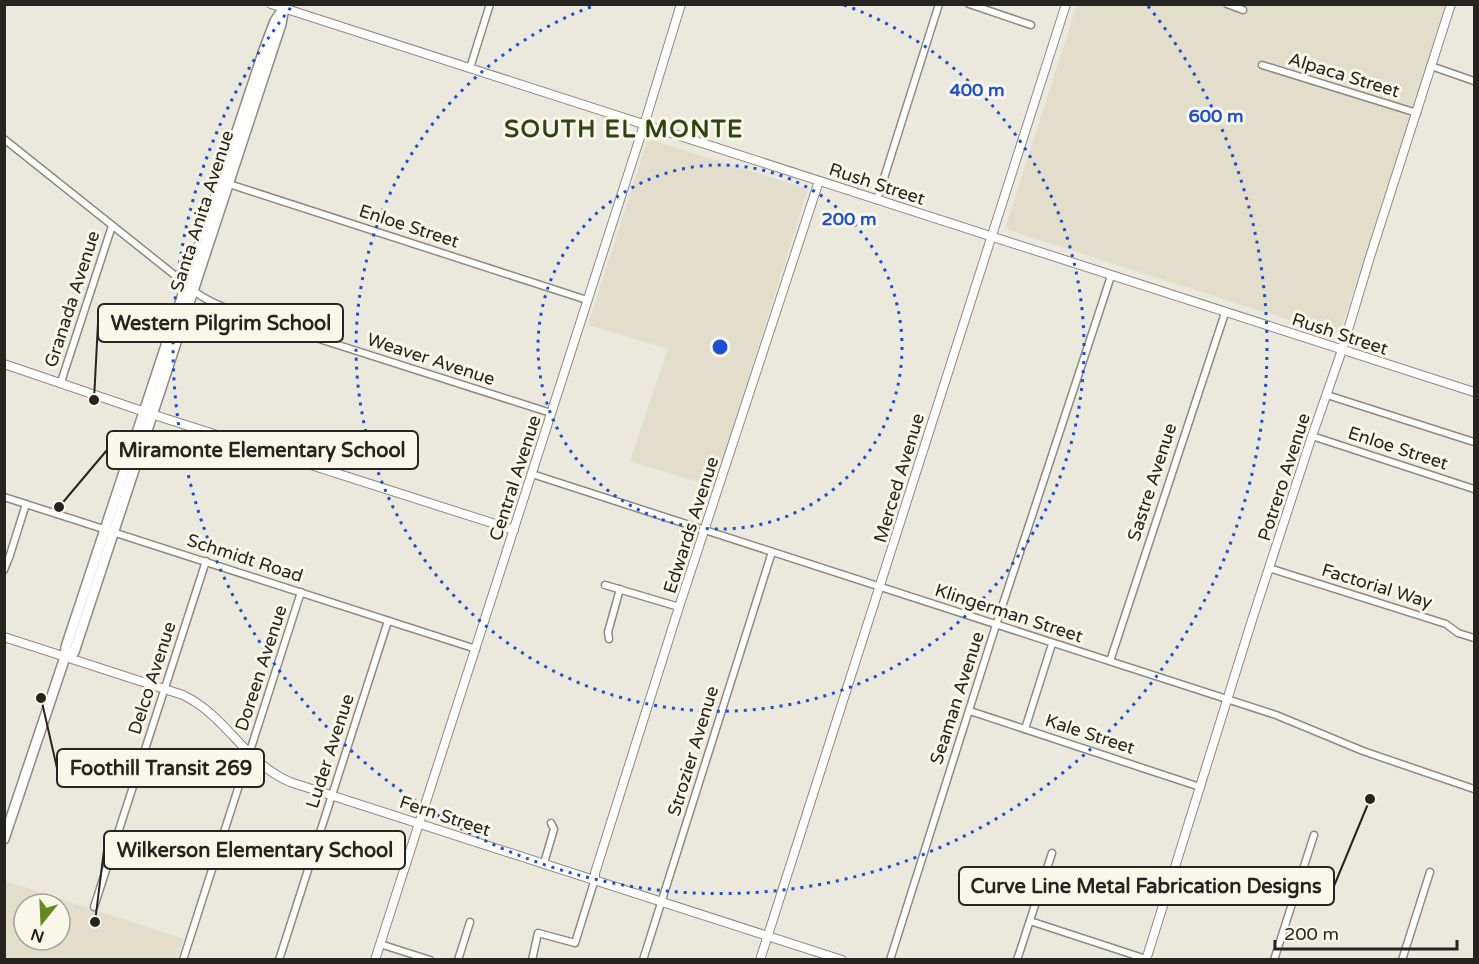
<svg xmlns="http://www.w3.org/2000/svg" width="1479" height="964" font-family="'Varela Round',sans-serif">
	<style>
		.built { fill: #e3ddcc; fill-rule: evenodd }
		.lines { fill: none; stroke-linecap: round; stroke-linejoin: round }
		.minor-casing { stroke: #8d8a80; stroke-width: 9 }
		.tertiary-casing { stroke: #8d8a80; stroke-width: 10 }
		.primary-casing { stroke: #8d8a80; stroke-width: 12 }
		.minor { stroke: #fff; stroke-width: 6 }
		.tertiary { stroke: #fff; stroke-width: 8 }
		.primary { stroke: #fff; stroke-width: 9 }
		.ring { fill: none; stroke: #1d4ed8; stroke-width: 3; stroke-dasharray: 3 6 }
		.labels { text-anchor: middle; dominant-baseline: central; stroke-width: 6; stroke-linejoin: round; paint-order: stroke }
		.street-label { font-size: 18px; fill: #252420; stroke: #f9f6ea }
		.district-label { font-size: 24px; font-weight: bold; letter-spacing: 1.5px; fill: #2e4411; stroke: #f9f6ea }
		.centre { fill: #1d4ed8; stroke: #f9f6ea; stroke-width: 3 }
		.ring-label { font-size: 18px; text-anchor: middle; font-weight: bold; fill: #1d4ed8; stroke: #f9f6ea; stroke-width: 6; stroke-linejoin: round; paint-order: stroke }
		.leader { fill: none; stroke: #252420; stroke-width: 2 }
		.callout-dot { fill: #252420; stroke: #f9f6ea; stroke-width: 2 }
		.callout { fill: #f9f6ea; stroke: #252420; stroke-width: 2 }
		.callout-label { font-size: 20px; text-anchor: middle; font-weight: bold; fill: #252420 }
	</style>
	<rect width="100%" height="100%" fill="#ebe8dd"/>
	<g class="built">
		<polygon points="1077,5 1447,5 1340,332 1333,334 1005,229"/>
		<polygon points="651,140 808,189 714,487 630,461 668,349 588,325 647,142"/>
		<path d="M5 881 184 939 177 959 5 960ZM24 904H60V940H24Z"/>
	</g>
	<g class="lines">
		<g class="minor-casing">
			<g id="minor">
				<polyline points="969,4 1031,25"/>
				<polyline points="1227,4 1243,10"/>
				<polyline points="1262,65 1417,113"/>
				<polyline points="1431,66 1474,81"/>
				<polyline points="470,68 490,4"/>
				<path d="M4 139 182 281C200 298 215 304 238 313L551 413"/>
				<polyline points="226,183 587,300"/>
				<polyline points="877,200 939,4"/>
				<polyline points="61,382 112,226"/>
				<polyline points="1327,395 1474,442"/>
				<polyline points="1312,436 1474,489"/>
				<polyline points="532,474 1276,715 1363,751 1474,789"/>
				<polyline points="4,497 476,649"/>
				<polyline points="9,558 26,504"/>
				<polyline points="1269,568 1446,624 1458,633 1474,638"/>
				<polyline points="4,570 8,560"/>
				<polyline points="605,585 679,607"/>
				<polyline points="609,639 608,632 620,589"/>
				<polyline points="1110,661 1225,313"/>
				<polyline points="970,711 1200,787"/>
				<polyline points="1025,729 1052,644"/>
				<polyline points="544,863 554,829 551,823"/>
				<polyline points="94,907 206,561"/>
				<polyline points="1030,921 1146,959"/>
				<polyline points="380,944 430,960"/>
				<polyline points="183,960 301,592"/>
				<polyline points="279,960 388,621"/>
				<polyline points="458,960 470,922"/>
				<polyline points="532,960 538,933 575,943 595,879"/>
				<polyline points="643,960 772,552"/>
				<polyline points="890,960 996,625 1111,276"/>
				<polyline points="1017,960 1052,853"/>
				<polyline points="1274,960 1314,835"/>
				<polyline points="1402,960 1430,872"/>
			</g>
		</g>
		<g class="tertiary-casing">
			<g id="tertiary">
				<polyline points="271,4 1474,392"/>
				<polyline points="4,364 145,412 514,530"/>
				<path d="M4 637 183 695C228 717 244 762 290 782L842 960"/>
				<polyline points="595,879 595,873 679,607 819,181"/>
				<polyline points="375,960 644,125 681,4"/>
				<polyline points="760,960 1066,4"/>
				<polyline points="1146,960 1252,620 1312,436 1342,350 1369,260 1451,4"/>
			</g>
		</g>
		<g class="primary-casing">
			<g id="primary">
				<polyline points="65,657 74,652 281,24 283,13"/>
				<polyline points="4,839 65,657 66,647 264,50 275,21 283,9"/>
			</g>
		</g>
		<use href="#minor" class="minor"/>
		<use href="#tertiary" class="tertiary"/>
		<use href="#primary" class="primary"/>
	</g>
	<g class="ring">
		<circle cx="720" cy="347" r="182"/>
		<path d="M844 5A364 364 0 1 1 596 5"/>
		<path d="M1148 6A547 547 0 1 1 292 6"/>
	</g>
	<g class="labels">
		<g class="street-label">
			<text transform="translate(1344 75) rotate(17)">Alpaca Street</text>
			<text transform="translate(877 184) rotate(18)">Rush Street</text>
			<text transform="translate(202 211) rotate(-72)">Santa Anita Avenue</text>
			<text transform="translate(409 226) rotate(18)">Enloe Street</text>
			<text transform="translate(72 299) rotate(-72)">Granada Avenue</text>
			<text transform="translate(1340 334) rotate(18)">Rush Street</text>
			<text transform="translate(431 359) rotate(18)">Weaver Avenue</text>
			<text transform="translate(1398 448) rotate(18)">Enloe Street</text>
			<text transform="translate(1284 477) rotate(-72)">Potrero Avenue</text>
			<text transform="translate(515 478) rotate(-72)">Central Avenue</text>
			<text transform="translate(899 478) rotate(-73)">Merced Avenue</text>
			<text transform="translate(1152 482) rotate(-72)">Sastre Avenue</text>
			<text transform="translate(691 525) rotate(-72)">Edwards Avenue</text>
			<text transform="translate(245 558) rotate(18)">Schmidt Road</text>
			<text transform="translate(1377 586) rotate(17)">Factorial Way</text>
			<text transform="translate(1009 613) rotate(18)">Klingerman Street</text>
			<text transform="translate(261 668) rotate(-72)">Doreen Avenue</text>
			<text transform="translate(152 678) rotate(-72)">Delco Avenue</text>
			<text transform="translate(957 698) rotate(-72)">Seaman Avenue</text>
			<text transform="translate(1090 734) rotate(18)">Kale Street</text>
			<text transform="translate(330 751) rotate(-72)">Luder Avenue</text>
			<text transform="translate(693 751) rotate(-73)">Strozier Avenue</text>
			<text transform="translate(445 816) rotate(18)">Fern Street</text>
		</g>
		<g class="district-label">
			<text x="624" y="129">SOUTH EL MONTE</text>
		</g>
	</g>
	<circle cx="720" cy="347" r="9" class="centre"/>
	<g class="ring-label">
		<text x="977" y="96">400 m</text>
		<text x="1216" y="122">600 m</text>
		<text x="849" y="225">200 m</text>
	</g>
	<path class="leader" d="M94 400L98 323M59 507L107 450M41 698L57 768M95 922L104 850M1370 799L1334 886"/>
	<g class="callout-dot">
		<circle cx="94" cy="400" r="6"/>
		<circle cx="59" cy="507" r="6"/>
		<circle cx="41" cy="698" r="6"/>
		<circle cx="95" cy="922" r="6"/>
		<circle cx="1370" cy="799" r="6"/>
	</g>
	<g class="callout">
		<rect x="98" y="304" width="245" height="38" rx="6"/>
		<rect x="107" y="431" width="311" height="38" rx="6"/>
		<rect x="57" y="749" width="207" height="38" rx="6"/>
		<rect x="104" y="831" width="301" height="38" rx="6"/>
		<rect x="959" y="867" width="375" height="38" rx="6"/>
	</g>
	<g class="callout-label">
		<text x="221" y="330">Western Pilgrim School</text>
		<text x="262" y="457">Miramonte Elementary School</text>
		<text x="161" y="775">Foothill Transit 269</text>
		<text x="255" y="857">Wilkerson Elementary School</text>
		<text x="1146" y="893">Curve Line Metal Fabrication Designs</text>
	</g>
	<rect width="1479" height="964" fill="none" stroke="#252420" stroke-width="12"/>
	<g transform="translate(42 922) rotate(198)"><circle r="28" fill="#f9f6ea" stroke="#a4a299" stroke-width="1.5"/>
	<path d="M0-4.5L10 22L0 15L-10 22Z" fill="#608c1d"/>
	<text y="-9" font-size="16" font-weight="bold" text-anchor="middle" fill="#252420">N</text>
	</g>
	<path d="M1275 940v9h182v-9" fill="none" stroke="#252420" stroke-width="3"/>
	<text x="1284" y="940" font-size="18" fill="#252420" stroke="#f9f6ea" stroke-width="4.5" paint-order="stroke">200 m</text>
</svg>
